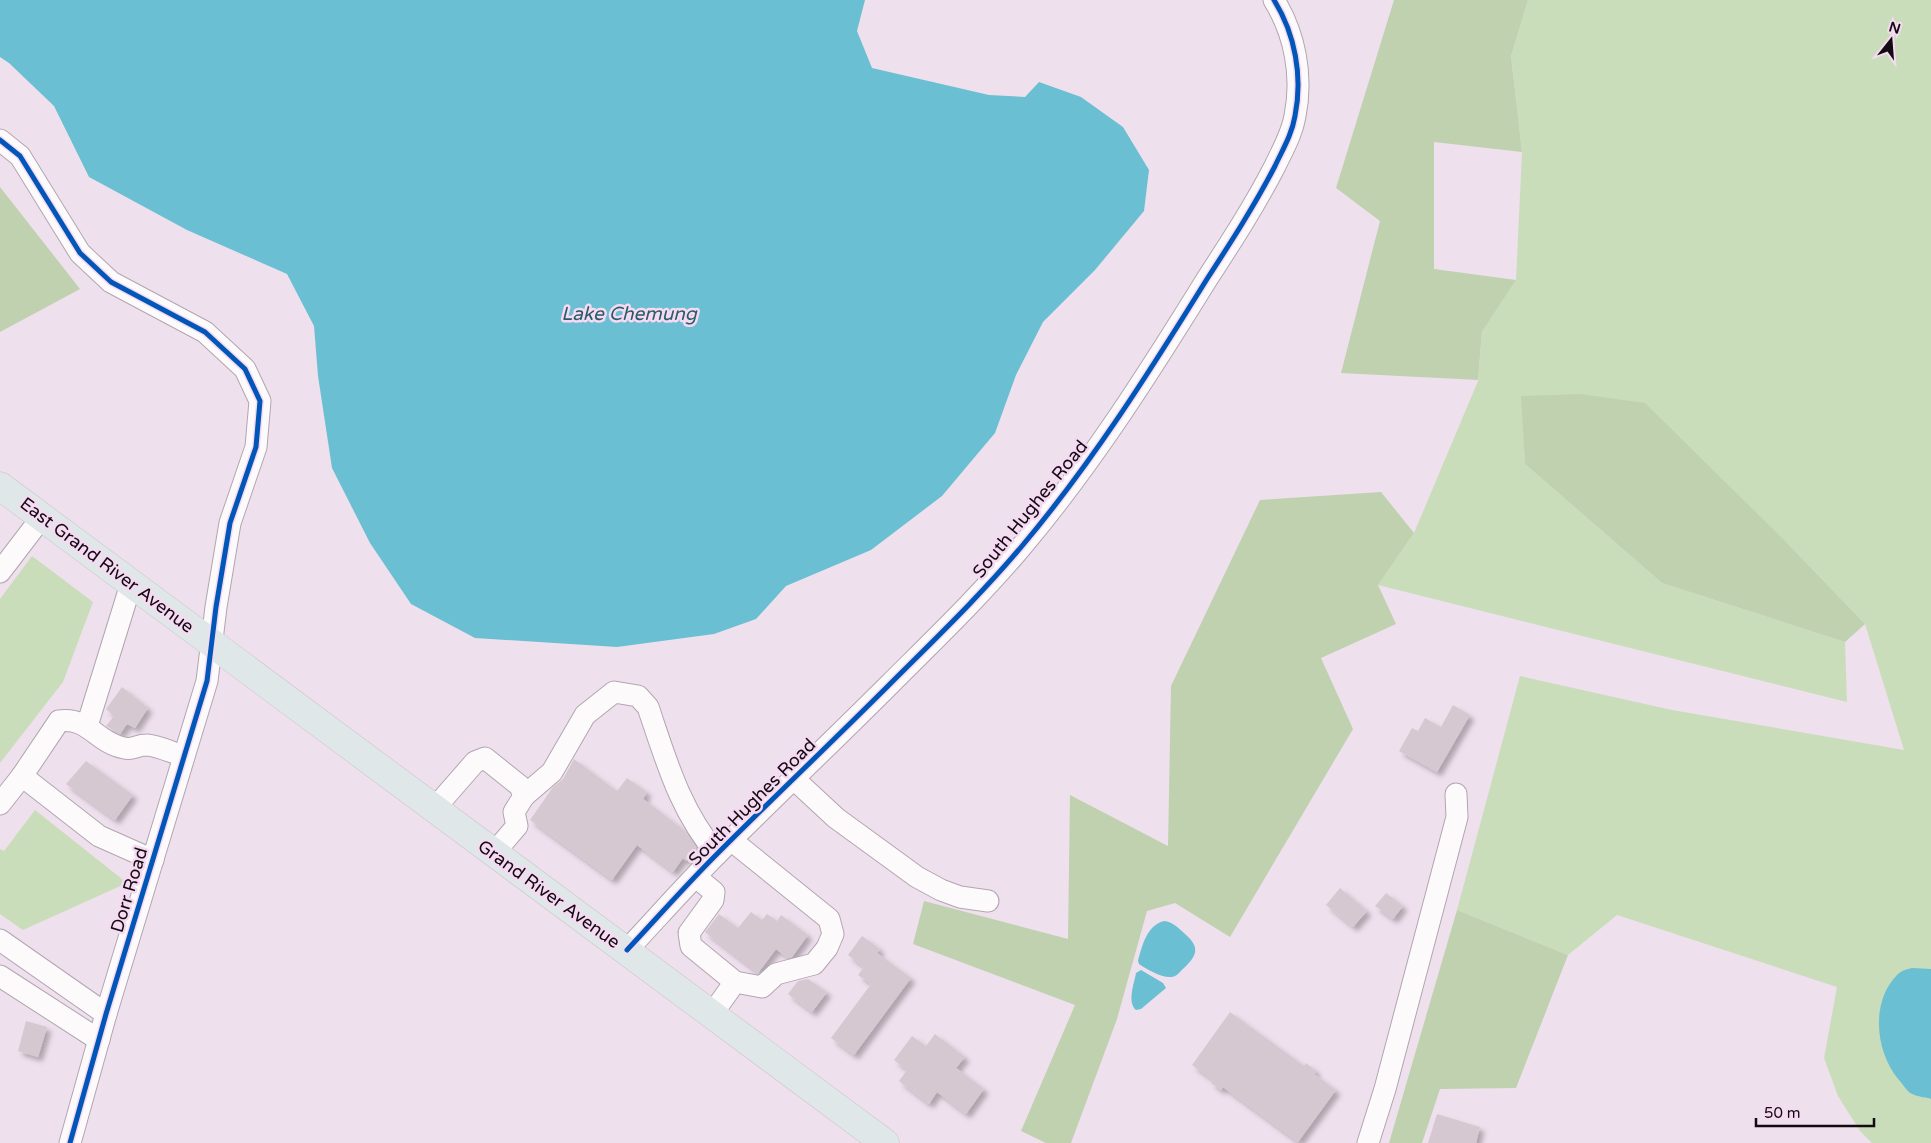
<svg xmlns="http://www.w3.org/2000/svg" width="1931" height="1143" font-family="'Varela Round',sans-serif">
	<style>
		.green { fill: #caddba }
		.forest { fill: #bfd1af }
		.water { fill: #6bbfd3 }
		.building { fill: #d6c8d0; filter: url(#shadow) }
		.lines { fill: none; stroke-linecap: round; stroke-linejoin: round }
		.minor-casing { stroke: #b1a6b0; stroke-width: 23 }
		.major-casing { stroke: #cac3c9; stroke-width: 29 }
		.minor { stroke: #fdfafc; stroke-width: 21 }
		.major { stroke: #e0e7e9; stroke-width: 28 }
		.cycleway-casing { stroke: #f5daf2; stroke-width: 8 }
		.cycleway { stroke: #0057b8; stroke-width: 5 }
		.labels { text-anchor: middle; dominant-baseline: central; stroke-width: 5; stroke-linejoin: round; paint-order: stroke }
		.street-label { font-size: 18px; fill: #130b13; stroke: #f5daf2 }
		.water-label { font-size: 19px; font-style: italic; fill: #295c66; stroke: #f5daf2 }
	</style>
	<defs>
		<filter id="shadow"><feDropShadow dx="4.5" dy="4.5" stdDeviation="2.5" flood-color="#0004"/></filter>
	</defs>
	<rect width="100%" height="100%" fill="#efe0ed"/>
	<g class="green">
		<polygon points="1528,0 1931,0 1931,969 1929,969 1911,1094 1931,1099 1931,1143 1872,1143 1860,1131 1838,1096 1824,1058 1837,987 1617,915 1568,955 1457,910 1520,676 1672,710 1904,750 1865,624 1788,544 1522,396 1525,464 1662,583 1845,642 1847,702 1378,585 1414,533 1478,381 1482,332 1516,280 1522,152 1511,56"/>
		<polygon points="32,556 93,602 63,682 0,763 0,599"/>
		<polygon points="35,810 127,883 23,930 0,914 0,849 4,851"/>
	</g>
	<g class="forest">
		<polygon points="1394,0 1528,0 1511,56 1522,152 1434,142 1434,269 1516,280 1482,332 1478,380 1341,373 1380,221 1336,188"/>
		<polygon points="0,187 80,289 0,332"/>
		<polygon points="1580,394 1645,403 1788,544 1865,624 1845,642 1662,583 1525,464 1521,396"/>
		<polygon points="1381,492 1414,533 1378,585 1396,624 1321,658 1353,729 1230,937 1175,903 1147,911 1117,1019 1071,1143 1046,1143 1021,1131 1075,1005 913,944 924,901 1068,939 1070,795 1168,846 1171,686 1260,500"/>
		<polygon points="1457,910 1568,955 1516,1088 1440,1089 1422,1143 1389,1143"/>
	</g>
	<g class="water">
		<polygon points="0,0 865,0 857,31 872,68 989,95 1025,97 1039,82 1081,97 1123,127 1149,170 1144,211 1095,270 1043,322 1016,375 995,433 942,496 871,550 786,586 756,619 714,634 617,647 475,638 411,604 370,543 332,468 318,376 314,326 287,274 187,230 89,177 54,106 9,63 0,57"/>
		<path d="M1164 921C1173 922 1177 927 1184 933 1199 946 1199 954 1184 968 1180 971 1177 977 1171 977 1162 978 1146 969 1139 964L1138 961C1142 946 1147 925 1164 921Z"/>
		<path d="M1912 968 1931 969V1099C1925 1097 1918 1097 1912 1094 1907 1092 1903 1084 1899 1080 1875 1052 1870 1001 1898 974 1901 971 1907 969 1912 968Z"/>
		<path d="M1141 970 1163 983 1166 988 1141 1009 1136 1010C1127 1002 1134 984 1136 973Z"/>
	</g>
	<g class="building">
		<polygon points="122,687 148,708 135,728 127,724 120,734 106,726 114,716 106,709"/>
		<polygon points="1453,705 1470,715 1437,772 1399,751 1412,728 1418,731 1425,718 1441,727"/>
		<polygon points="574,759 617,791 627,778 647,792 643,799 684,830 696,848 686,861 683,858 673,872 637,845 612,880 530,820 553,787 563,779"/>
		<polygon points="86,761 133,795 115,820 66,784"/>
		<polygon points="1340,888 1367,911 1353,927 1326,905"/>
		<polygon points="1386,893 1403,906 1393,919 1375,906"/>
		<polygon points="751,912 762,920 767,914 777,921 781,915 808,935 792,957 788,958 776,949 758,973 705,932 719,914 738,928"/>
		<polygon points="862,936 880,949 877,953 911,978 854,1055 831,1038 871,984 858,975 864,967 848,955"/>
		<polygon points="808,979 827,992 812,1012 788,994 798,981"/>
		<polygon points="1230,1012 1304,1066 1306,1063 1316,1071 1314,1074 1336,1090 1298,1142 1223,1087 1221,1090 1211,1083 1213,1080 1192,1065"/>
		<polygon points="26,1021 47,1027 38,1057 18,1051"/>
		<polygon points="935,1034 965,1057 956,1068 984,1089 966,1114 937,1092 929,1104 899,1081 907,1070 894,1060 912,1036 926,1046"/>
		<polygon points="1437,1114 1480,1127 1476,1143 1428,1143"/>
	</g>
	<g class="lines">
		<g class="minor-casing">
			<g id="minor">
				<polyline points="0,140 20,156 80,253 111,282 205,332 245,369 260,401 256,447 230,523 216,607 207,681 106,1014 70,1143"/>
				<polyline points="0,572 42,517"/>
				<polyline points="87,726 131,584"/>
				<polyline points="794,779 836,818 917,877 941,890 960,897 988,901"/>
				<path d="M524 796 552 772 585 715 614 692 638 696 648 707C666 760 680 811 717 854"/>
				<polyline points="0,804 22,776"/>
				<polyline points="434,809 475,762 485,758 520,786 524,796 514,812 517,826 494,853"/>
				<path d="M153 860 99 836 22 776 59 721C87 717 95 739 117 746 133 752 134 745 147 745 159 746 173 753 184 756"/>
				<polyline points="696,877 714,892 713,900 689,933 691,946 735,982"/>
				<polyline points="0,940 106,1014"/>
				<path d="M627 950C657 918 686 885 717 854 774 797 832 742 889 685 934 640 981 595 1022 546 1092 463 1150 371 1207 279 1231 242 1255 205 1275 166 1283 149 1292 134 1295 116 1303 76 1295 34 1274 0"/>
				<polyline points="0,976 99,1040"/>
				<polyline points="712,1014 735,982 762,987 776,974 814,964 827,948 833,934 829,919 731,840"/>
				<polyline points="1368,1143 1385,1089 1457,817 1456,794"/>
			</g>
		</g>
		<g class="major-casing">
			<polyline id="major" points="0,486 885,1143"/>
		</g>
		<use href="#minor" class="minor"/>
		<use href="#major" class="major"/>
		<g class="cycleway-casing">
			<g id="cycleway">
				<polyline points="0,140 20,156 80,253 111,282 205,332 245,369 260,401 256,447 230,523 216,607 207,681 106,1014 70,1143"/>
				<path d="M627 950C657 918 686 885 717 854 774 797 832 742 889 685 934 640 981 595 1022 546 1092 463 1150 371 1207 279 1231 242 1255 205 1275 166 1283 149 1292 134 1295 116 1303 76 1295 34 1274 0"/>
			</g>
		</g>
		<use href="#cycleway" class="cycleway"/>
	</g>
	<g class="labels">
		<g class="street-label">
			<text transform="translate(1030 509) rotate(-51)">South Hughes Road</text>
			<text transform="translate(107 565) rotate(37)">East Grand River Avenue</text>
			<text transform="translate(752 802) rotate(-45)">South Hughes Road</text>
			<text transform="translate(129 890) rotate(-73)">Dorr Road</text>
			<text transform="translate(549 894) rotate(36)">Grand River Avenue</text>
		</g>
		<g class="water-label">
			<text x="629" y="314">Lake Chemung</text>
		</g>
	</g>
	<g transform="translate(1891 40) rotate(17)" stroke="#f5daf2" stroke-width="4" paint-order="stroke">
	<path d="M0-4L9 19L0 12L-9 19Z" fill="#130b13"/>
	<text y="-8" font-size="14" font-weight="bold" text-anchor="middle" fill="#130b13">N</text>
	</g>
	<path d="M1756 1118v8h118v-8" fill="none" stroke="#130b13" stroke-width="2.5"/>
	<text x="1764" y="1118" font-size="15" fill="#130b13" stroke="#f5daf2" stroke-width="4" paint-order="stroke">50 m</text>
</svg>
